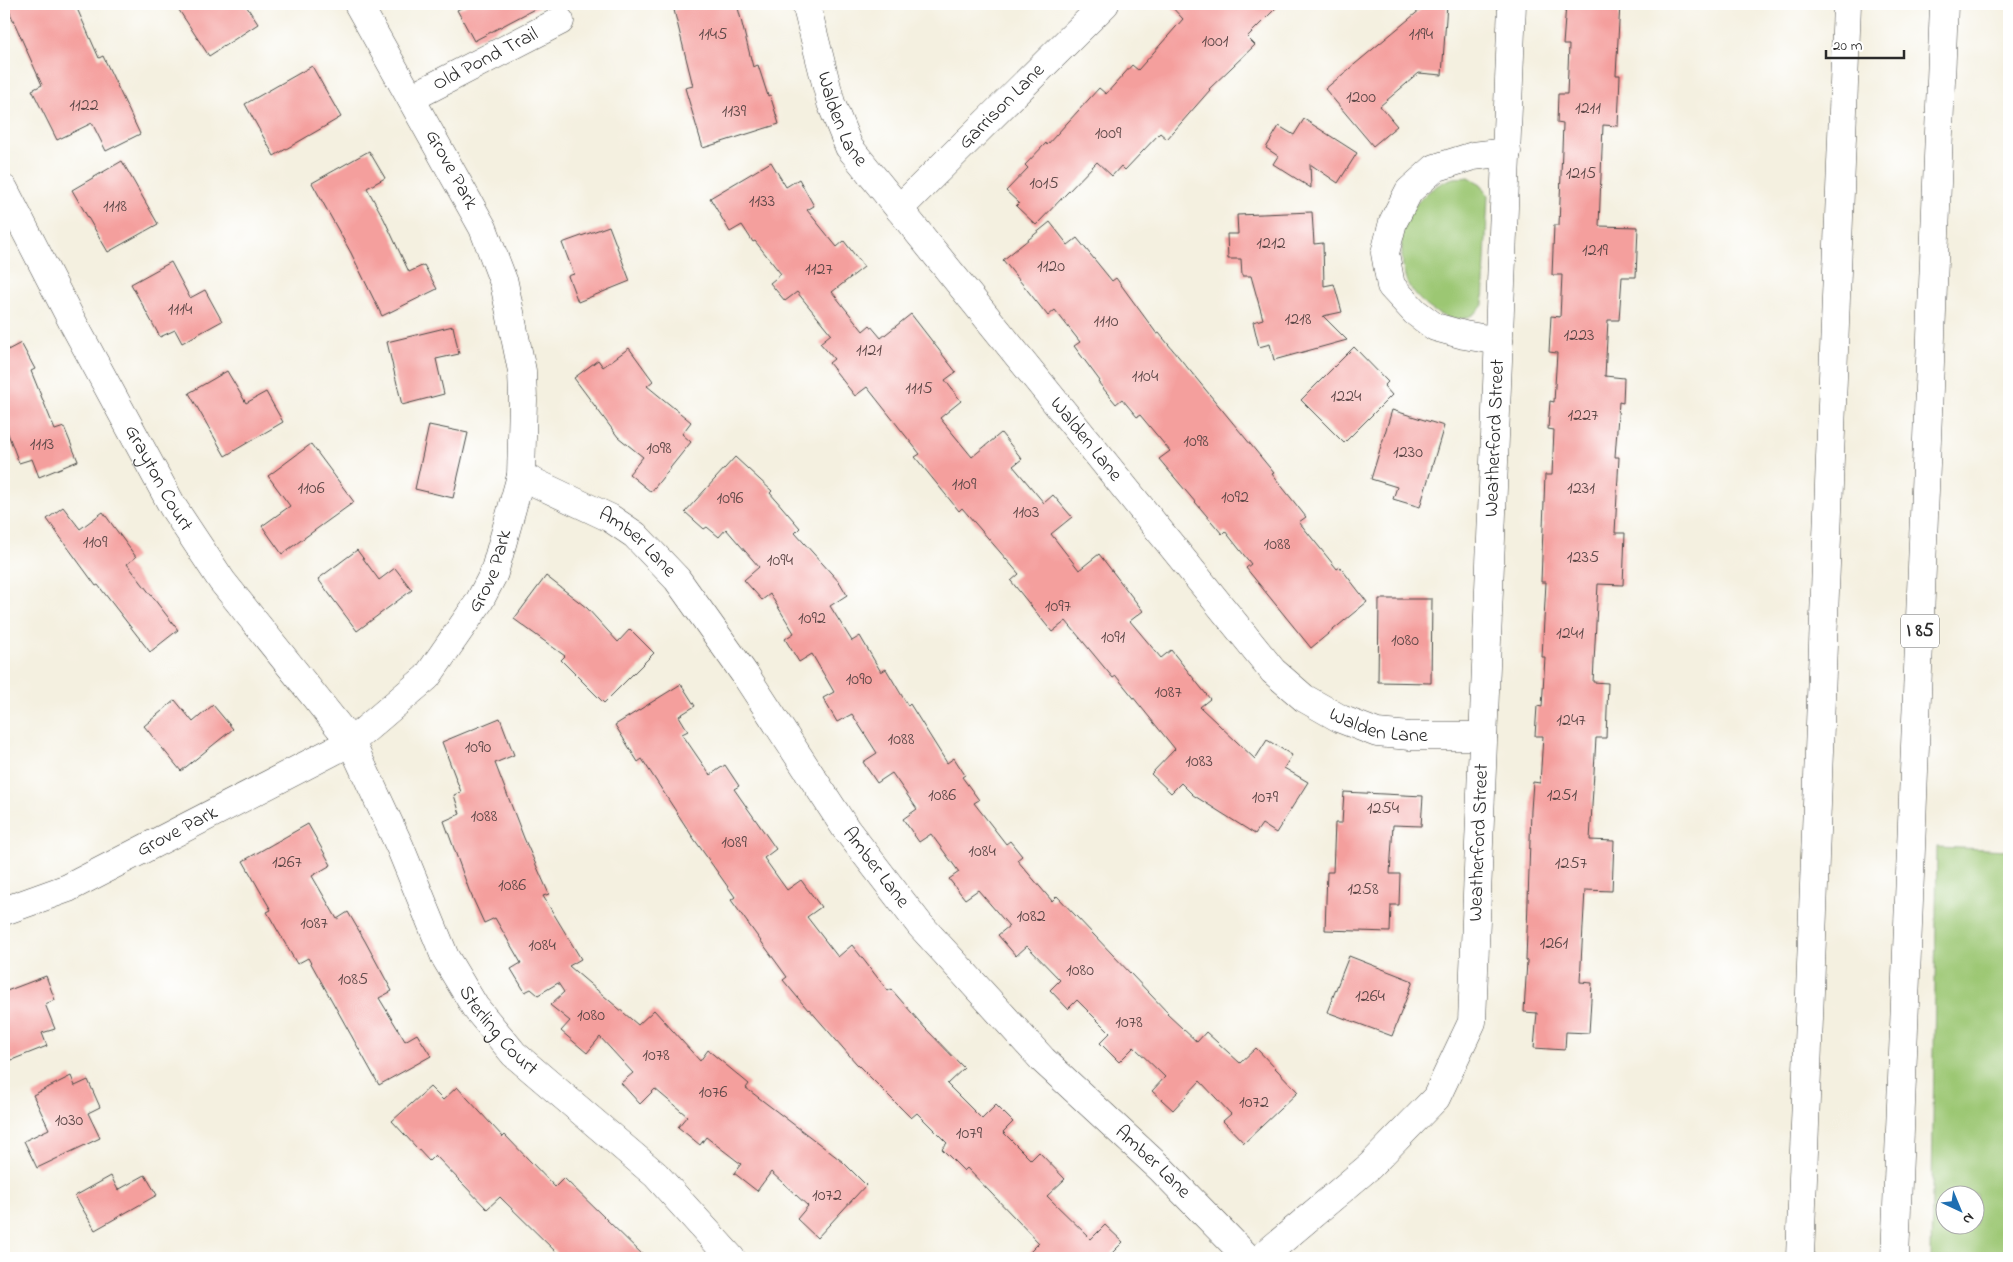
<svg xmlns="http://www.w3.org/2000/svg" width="2013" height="1262" font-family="'Indie Flower',sans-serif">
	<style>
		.green { fill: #9cc773; stroke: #64794f; fill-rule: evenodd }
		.building { fill: #f49f9d }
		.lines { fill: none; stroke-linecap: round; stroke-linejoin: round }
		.minor-casing { stroke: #494946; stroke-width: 29 }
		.motorway-casing { stroke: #494946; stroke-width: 29 }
		.minor { stroke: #fff; stroke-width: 28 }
		.motorway { stroke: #fff; stroke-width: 28 }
		.labels { text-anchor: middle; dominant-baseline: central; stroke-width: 4; stroke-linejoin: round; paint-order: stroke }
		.number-label { font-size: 18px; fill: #5d4848 }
		.shield { fill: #fff; stroke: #6b6b6b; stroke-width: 1 }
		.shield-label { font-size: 19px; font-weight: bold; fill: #2b2b2b }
		.street-label { font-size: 20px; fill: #2b2b2b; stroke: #fff }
	</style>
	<rect width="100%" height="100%" fill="#fff"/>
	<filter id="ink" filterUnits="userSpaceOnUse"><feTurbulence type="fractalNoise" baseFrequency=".02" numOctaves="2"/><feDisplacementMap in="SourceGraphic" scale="10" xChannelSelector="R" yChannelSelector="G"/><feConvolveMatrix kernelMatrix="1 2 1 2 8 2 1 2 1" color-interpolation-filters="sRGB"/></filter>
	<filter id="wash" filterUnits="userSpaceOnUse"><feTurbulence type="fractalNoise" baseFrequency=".0096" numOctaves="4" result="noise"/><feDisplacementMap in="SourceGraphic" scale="20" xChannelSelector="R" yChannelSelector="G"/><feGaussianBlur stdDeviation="1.12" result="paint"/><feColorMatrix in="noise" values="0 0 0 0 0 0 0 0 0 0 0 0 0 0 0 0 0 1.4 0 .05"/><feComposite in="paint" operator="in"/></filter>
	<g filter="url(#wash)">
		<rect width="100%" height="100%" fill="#f4f0e0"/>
		<g class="green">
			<path d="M1469 177 1481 184 1488 195 1483 305C1461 335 1425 311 1409 286 1404 278 1402 263 1402 253 1402 247 1401 240 1402 234 1404 211 1432 183 1454 178 1459 177 1464 178 1469 177Z"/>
			<path d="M1937 847 2009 850V1258H1931ZM1946 1194H1976V1224H1946Z"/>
		</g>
		<g id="blocks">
			<g class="building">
				<polygon points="6,4 75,4 99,58 103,56 140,134 106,151 92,123 57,140 32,90 42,85"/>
				<polygon points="175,4 245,4 258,24 209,56"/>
				<polygon points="469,4 544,4 474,41 457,10"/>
				<polygon points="700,4 737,4 753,67 758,65 768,96 770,95 779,124 703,148 685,88 693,86 674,10"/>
				<polygon points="1169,4 1280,4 1247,37 1255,45 1209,89 1210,90 1167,139 1160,133 1125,170 1121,166 1112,176 1097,162 1036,225 1016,206 1019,203 1006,191 1028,168 1025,165 1046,143 1047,145 1099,88 1106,94 1132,65 1138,70 1183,19"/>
				<polygon points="1427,4 1447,4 1442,75 1419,73 1380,106 1397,126 1373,146 1325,89"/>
				<polygon points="1566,4 1620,4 1616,75 1620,75 1618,126 1603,125 1599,226 1638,227 1636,277 1622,277 1619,320 1608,320 1605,376 1624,378 1623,403 1619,402 1615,457 1619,457 1615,533 1625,533 1623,585 1598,584 1593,682 1608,683 1606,738 1596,738 1590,840 1614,841 1612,891 1585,890 1580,982 1592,983 1589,1033 1566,1032 1565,1050 1534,1048 1537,1013 1524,1012 1527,961 1526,961 1531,810 1533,782 1540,783 1543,736 1535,736 1537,706 1542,707 1545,657 1542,657 1546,582 1541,582 1545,475 1552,475 1554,430 1548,429 1550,401 1554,402 1557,353 1549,352 1551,316 1560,317 1562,275 1552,275 1554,225 1559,225 1563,124 1557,123 1558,94 1567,94 1569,45 1563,45"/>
				<polygon points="312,66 341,117 274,156 245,104"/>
				<polygon points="1304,119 1357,153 1338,183 1310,164 1311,188 1273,164 1278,156 1266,148 1279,126 1294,135"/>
				<polygon points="369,151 385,178 367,188 384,219 409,272 424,265 437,289 382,316 351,253 312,183"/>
				<polygon points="122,161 158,224 108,252 72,190"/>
				<polygon points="771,162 786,187 799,179 814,206 807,210 837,247 844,241 864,267 832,292 863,331 870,325 881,338 911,314 956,372 945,380 961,401 940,418 972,457 1001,433 1022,459 1013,466 1044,503 1053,495 1072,517 1051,534 1079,570 1099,554 1143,611 1130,621 1161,658 1171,650 1210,699 1200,707 1255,759 1267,740 1292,755 1284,768 1308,782 1276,833 1262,824 1255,834 1193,795 1181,783 1171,793 1151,774 1175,749 1116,676 1113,678 1066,621 1052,632 1011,581 1019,574 962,508 959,511 915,457 920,454 867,387 855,396 829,363 834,359 820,343 831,334 797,292 785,301 770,283 781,274 755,241 753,242 742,225 730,232 710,198"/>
				<polygon points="1312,212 1314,244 1323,243 1324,286 1334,284 1342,312 1323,316 1347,340 1274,360 1270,344 1259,347 1253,322 1263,319 1251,276 1242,276 1241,259 1228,259 1227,234 1238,234 1237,215"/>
				<polygon points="1050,222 1068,245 1077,238 1112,281 1116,278 1157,334 1159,333 1274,473 1272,474 1306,517 1299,522 1337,569 1340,567 1367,602 1311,648 1246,568 1251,564 1225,531 1222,534 1159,459 1170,451 1140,415 1137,417 1122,399 1116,404 1098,382 1100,381 1074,346 1080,342 1055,310 1048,316 1003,260"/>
				<polygon points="609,226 630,281 578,302 568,276 574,274 562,243"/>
				<polygon points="171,262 190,298 205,290 222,321 182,343 175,330 160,337 131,284"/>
				<polygon points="453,326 459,354 436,359 444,394 402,405 387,342"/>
				<polygon points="21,343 35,369 31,371 55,430 64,427 78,461 39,477 32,459 19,463 4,423 4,352"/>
				<polygon points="1354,347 1388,382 1384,386 1392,395 1344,443 1301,400"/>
				<polygon points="629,348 653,381 647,386 691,422 682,434 691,442 651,492 629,474 643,457 618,437 574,378 598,360 603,367"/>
				<polygon points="227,371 246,403 266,392 283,422 225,456 189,393"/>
				<polygon points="1392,410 1444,426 1420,507 1393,499 1397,487 1371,479"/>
				<polygon points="429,425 468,433 453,498 415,489"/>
				<polygon points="311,444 354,502 282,554 262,526 290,506 268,476"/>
				<polygon points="735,457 772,491 770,493 800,528 795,533 840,583 847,595 830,606 852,641 860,636 881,672 886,669 908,706 910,704 947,763 954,758 965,775 962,777 979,800 974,803 1006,844 1010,841 1022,856 1017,860 1052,901 1057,896 1168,1013 1167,1014 1197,1042 1206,1032 1240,1063 1256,1048 1298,1092 1244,1143 1223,1121 1231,1114 1200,1081 1173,1110 1152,1091 1165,1077 1134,1047 1119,1062 1100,1043 1110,1033 1077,1000 1068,1009 1050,990 1060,980 1027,946 1016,956 998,935 1009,926 978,890 965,899 949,879 959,872 931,834 919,842 903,819 917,809 892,773 877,783 863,762 877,753 852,714 837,722 823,698 834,692 812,654 799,662 785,639 794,633 770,594 762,600 744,580 759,567 726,529 719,537 707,527 704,529 685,512"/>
				<polygon points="63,507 80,529 103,512 136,557 127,564 178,630 150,652 98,585 96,586 47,519"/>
				<polygon points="357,550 379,580 395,568 412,590 357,631 318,579"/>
				<polygon points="546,576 587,608 618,642 630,629 654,653 604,703 561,660 565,656 514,619"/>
				<polygon points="1379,599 1432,599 1431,683 1378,682"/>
				<polygon points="681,684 695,706 679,716 688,731 682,734 710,775 725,765 739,786 734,789 776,849 764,858 787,890 801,880 821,907 807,917 838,957 852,945 888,991 891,989 925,1028 964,1068 947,1084 982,1119 996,1105 1013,1122 1003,1132 1031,1160 1039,1152 1065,1179 1047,1196 1091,1239 1105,1225 1123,1242 1109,1256 1111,1258 1024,1258 1039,1243 967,1168 964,1171 942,1149 947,1143 917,1113 911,1118 856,1063 809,1009 808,1010 783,980 787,977 731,900 735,897 692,836 642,759 638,762 615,725"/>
				<polygon points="175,700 193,722 213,705 233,729 181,771 144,726"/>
				<polygon points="500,718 514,755 495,763 524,838 549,894 543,896 581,959 569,966 638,1025 654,1010 700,1061 708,1050 749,1084 746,1088 843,1162 866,1185 817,1238 797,1219 808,1206 771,1172 757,1191 734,1173 741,1164 706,1137 700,1145 678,1127 687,1116 655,1089 640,1104 621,1083 633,1073 600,1037 587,1053 561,1031 570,1021 550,1005 564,992 558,983 538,995 531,989 525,992 511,969 521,963 495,918 484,923 469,890 444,821 460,814 454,795 461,792 442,742"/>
				<polygon points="1344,792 1423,796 1421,826 1393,825 1390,874 1400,874 1399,905 1391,905 1390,932 1325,930 1327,872 1333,872 1335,823 1342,823"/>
				<polygon points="308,824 331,865 312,876 337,919 348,912 365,941 392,991 379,998 405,1041 417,1034 431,1056 379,1085 308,958 297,964 267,912 271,910 243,861"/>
				<polygon points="1349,956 1413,981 1392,1036 1327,1012"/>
				<polygon points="46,976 55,1000 45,1004 55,1029 42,1033 47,1046 4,1063 4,992"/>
				<polygon points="71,1076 75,1086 88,1080 100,1107 88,1113 100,1138 37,1168 24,1141 49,1129 33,1095"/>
				<polygon points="430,1087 443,1100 457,1087 503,1137 505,1135 555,1187 564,1178 646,1258 562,1258 500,1197 487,1209 435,1155 429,1161 392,1121"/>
				<polygon points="145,1175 157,1195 95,1230 75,1196 111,1176 118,1190"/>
			</g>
		</g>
	</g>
	<g filter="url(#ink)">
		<use href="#blocks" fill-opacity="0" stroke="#494946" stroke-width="1"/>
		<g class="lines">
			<g class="minor-casing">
				<g id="minor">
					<path id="s1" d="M806 4 831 103 849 147 1273 671 1304 698 1341 719 1377 733 1410 736H1483"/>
					<path id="s2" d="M411 98 560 21"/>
					<path id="s3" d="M4 189 72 321 173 507 222 581 351 742 400 847 445 957 475 1007 514 1054 656 1175 731 1258"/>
					<path id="s4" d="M899 209 1105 4"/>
					<polyline points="1499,341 1464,335 1435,327 1415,312 1391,286 1385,253 1393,222 1409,191 1435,168 1473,156 1507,152"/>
					<path id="s5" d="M521 476 610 518 635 535 677 579 746 676 846 829 920 925 1043 1060 1161 1169 1248 1258"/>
					<path id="s6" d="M4 911 68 888 351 742 427 677 479 602 494 573 521 476 523 400 522 371 504 283 483 228 358 4"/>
					<path id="s7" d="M1261 1258 1370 1166 1436 1098 1472 1022 1512 4"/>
				</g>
			</g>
			<g class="motorway-casing">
				<g id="motorway">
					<polyline points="1800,1258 1847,4"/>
					<polyline points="1895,1258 1944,4"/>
				</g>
			</g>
			<use href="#minor" class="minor"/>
			<use href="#motorway" class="motorway"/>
		</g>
	</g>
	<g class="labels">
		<g class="number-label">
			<text x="713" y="35">1145</text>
			<text x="1421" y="35">1194</text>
			<text x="1215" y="42">1001</text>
			<text x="1361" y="98">1200</text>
			<text x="84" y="106">1122</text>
			<text x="1588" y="109">1211</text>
			<text x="734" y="112">1139</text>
			<text x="1108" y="134">1009</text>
			<text x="1581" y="174">1215</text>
			<text x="1044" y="184">1015</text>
			<text x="762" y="202">1133</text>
			<text x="115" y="207">1118</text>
			<text x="1271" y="244">1212</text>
			<text x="1595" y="251">1219</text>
			<text x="1051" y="267">1120</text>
			<text x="819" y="270">1127</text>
			<text x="180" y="310">1114</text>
			<text x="1298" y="320">1218</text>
			<text x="1106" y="322">1110</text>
			<text x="1579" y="336">1223</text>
			<text x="869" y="351">1121</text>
			<text x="1145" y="377">1104</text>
			<text x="919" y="389">1115</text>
			<text x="1346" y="397">1224</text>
			<text x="1583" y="416">1227</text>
			<text x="1196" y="442">1098</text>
			<text x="42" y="445">1113</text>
			<text x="659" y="449">1098</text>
			<text x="1408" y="453">1230</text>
			<text x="964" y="485">1109</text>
			<text x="311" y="489">1106</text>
			<text x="1581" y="489">1231</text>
			<text x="1235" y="498">1092</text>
			<text x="730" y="499">1096</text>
			<text x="1026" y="513">1103</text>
			<text x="95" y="543">1109</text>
			<text x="1277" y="545">1088</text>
			<text x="1583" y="558">1235</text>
			<text x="780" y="561">1094</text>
			<text x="1058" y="607">1097</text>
			<text x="812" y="619">1092</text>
			<text x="1570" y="634">1241</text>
			<text x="1113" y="638">1091</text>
			<text x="1405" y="641">1080</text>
			<text x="859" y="680">1090</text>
			<text x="1168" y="693">1087</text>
			<text x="1571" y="721">1247</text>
			<text x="901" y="740">1088</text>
			<text x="478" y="748">1090</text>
			<text x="1199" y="762">1083</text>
			<text x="942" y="796">1086</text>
			<text x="1562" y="796">1251</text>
			<text x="1265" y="798">1079</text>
			<text x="1383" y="809">1254</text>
			<text x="484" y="817">1088</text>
			<text x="734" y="843">1089</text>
			<text x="982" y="852">1084</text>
			<text x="287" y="863">1267</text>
			<text x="1571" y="864">1257</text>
			<text x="512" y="886">1086</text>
			<text x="1363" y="890">1258</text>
			<text x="1031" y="917">1082</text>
			<text x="314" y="924">1087</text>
			<text x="1554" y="944">1261</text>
			<text x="542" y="946">1084</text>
			<text x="1080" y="971">1080</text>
			<text x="353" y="980">1085</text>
			<text x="1370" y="997">1264</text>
			<text x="591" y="1016">1080</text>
			<text x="1129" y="1023">1078</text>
			<text x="656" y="1056">1078</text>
			<text x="713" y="1093">1076</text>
			<text x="1254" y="1103">1072</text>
			<text x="69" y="1121">1030</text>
			<text x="969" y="1134">1079</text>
			<text x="827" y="1196">1072</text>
		</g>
		<rect class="shield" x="1901" y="614.5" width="38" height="33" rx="4"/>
		<g class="shield-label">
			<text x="1920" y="631">I 85</text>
		</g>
		<g class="street-label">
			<text stroke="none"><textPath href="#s2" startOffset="84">Old Pond Trail</textPath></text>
			<text stroke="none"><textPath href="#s4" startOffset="145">Garrison Lane</textPath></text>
			<text stroke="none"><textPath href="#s1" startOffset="121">Walden Lane</textPath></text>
			<text transform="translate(451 170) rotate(61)">Grove Park</text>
			<text stroke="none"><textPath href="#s7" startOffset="906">Weatherford Street</textPath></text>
			<text stroke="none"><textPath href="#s1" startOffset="526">Walden Lane</textPath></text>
			<text stroke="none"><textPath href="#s3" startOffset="328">Grayton Court</textPath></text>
			<text stroke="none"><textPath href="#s5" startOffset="135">Amber Lane</textPath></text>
			<text stroke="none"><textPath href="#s6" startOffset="611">Grove Park</textPath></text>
			<text stroke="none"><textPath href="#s1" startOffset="946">Walden Lane</textPath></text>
			<text stroke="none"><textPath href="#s6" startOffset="191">Grove Park</textPath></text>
			<text stroke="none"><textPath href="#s7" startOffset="501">Weatherford Street</textPath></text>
			<text stroke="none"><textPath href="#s5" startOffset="540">Amber Lane</textPath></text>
			<text stroke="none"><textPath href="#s3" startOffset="981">Sterling Court</textPath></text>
			<text stroke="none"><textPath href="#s5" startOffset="945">Amber Lane</textPath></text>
		</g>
	</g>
	<rect width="2013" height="1262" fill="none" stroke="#fff" stroke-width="20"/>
	<g transform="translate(1960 1210) rotate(136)"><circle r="24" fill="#ffffff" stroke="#aaaaaa"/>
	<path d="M0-4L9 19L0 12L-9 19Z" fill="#1f6fb2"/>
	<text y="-8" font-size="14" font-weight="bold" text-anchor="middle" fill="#2b2b2b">N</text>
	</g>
	<path d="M1826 50v8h78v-8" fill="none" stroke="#2b2b2b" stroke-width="2.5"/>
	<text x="1833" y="50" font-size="15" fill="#2b2b2b" stroke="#ffffff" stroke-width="4" paint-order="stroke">20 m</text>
</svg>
